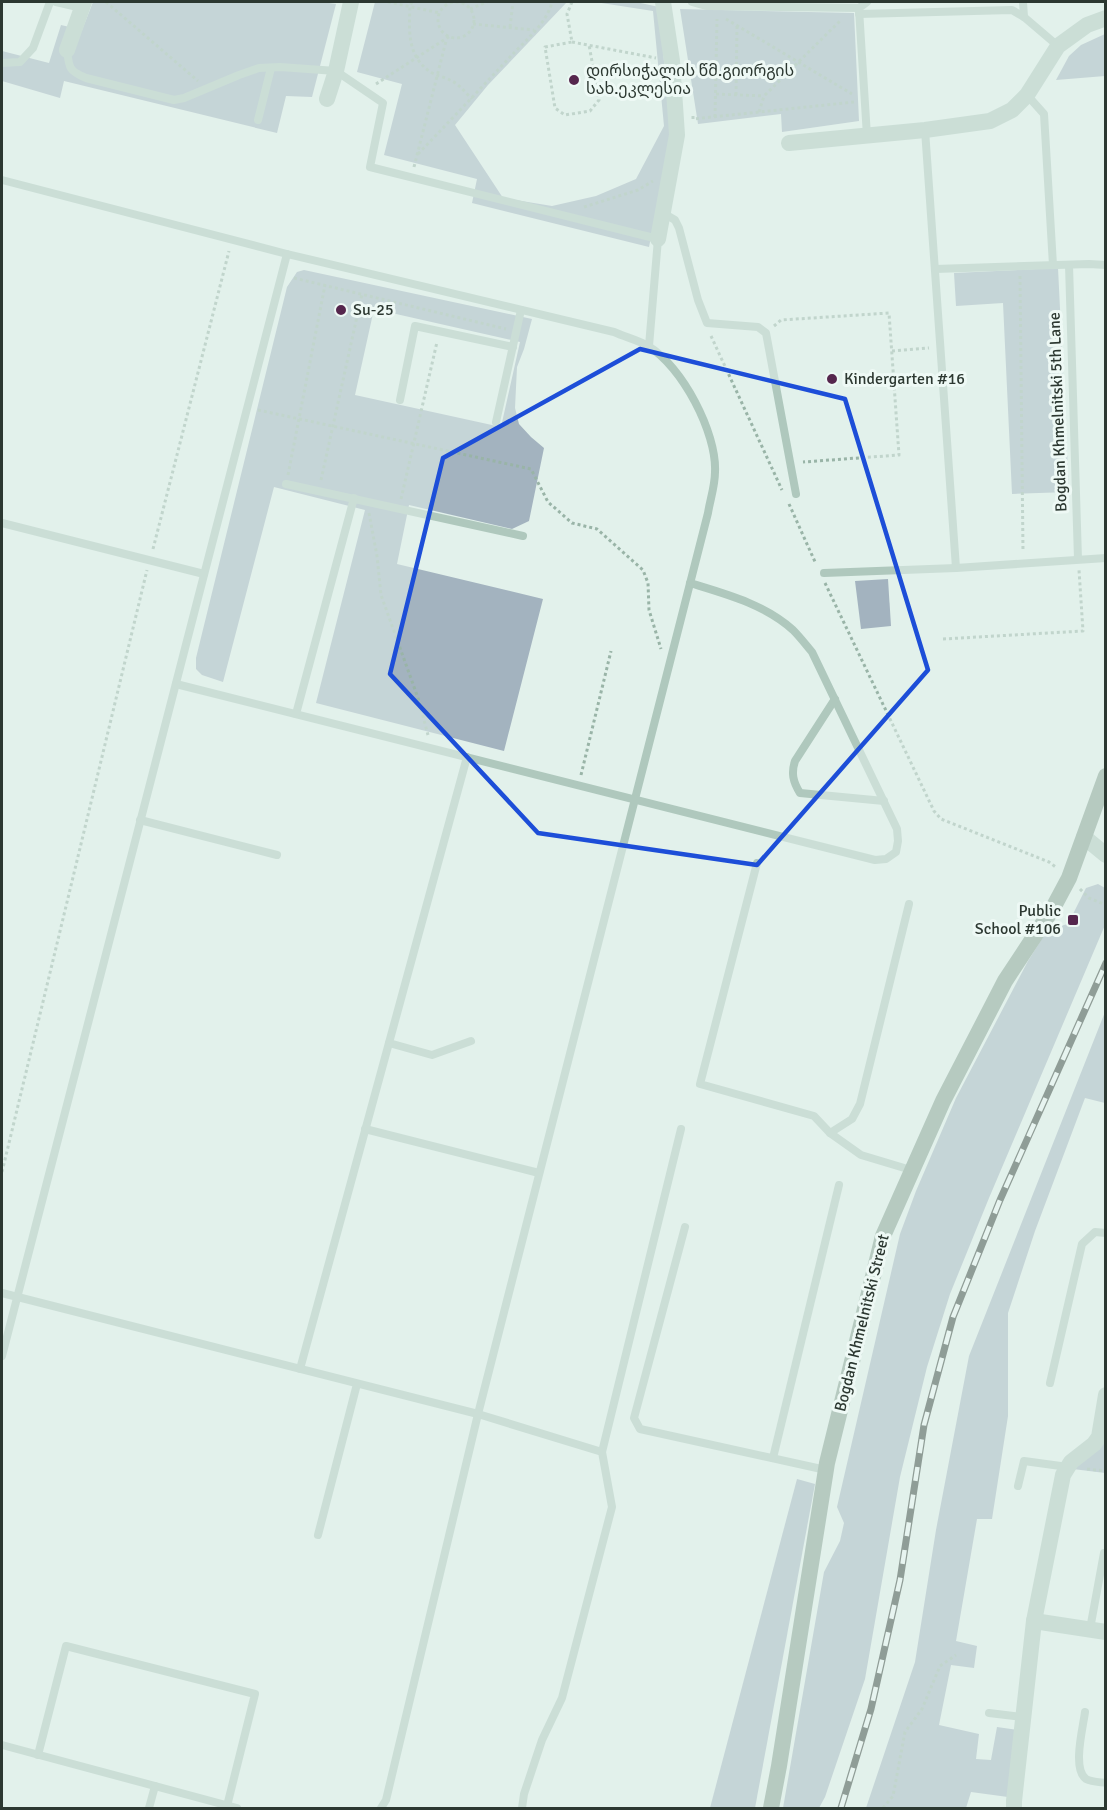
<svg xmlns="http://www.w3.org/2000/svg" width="1107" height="1810" font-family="Signika,'Noto Sans Georgian',sans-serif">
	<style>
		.green { fill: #a3b3bf; fill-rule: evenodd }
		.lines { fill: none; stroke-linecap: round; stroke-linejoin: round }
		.path { stroke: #99b4a7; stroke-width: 3; stroke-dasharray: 3 3; stroke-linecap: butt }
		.service { stroke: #afc8bd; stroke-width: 8 }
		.minor { stroke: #afc8bd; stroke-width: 16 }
		.tertiary { stroke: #afc8bd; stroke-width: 16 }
		.secondary { stroke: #809c8d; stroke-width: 16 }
		.rail-casing { stroke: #2c3831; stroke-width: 7 }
		.rail { stroke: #eef9f5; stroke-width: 4.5; stroke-dasharray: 14; stroke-linecap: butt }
		.marked { fill: none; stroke: #1d4ed8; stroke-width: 4.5; stroke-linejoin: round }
		.poi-dot { fill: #55264d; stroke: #eef9f5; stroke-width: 2 }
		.labels { text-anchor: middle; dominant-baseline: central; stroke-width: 6; stroke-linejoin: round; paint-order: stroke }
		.poi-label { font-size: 16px; fill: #2c3831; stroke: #eef9f5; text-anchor: start }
		.street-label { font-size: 16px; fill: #2c3831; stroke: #eef9f5 }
	</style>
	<rect width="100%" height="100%" fill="#e2f1eb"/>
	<g class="green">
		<polygon points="93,2 322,2 336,4 312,97 286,96 277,133 64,81 60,98 2,81 2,51 49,63 61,25 82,30"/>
		<polygon points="375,2 567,2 488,85 455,125 503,198 552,206 596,196 636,179 664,126 653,11 595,2 636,2 659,7 671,137 649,247 472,203 477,179 384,155 402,84 357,72"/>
		<polygon points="680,9 854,13 859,121 782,132 781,114 698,124"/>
		<polygon points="1105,34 1105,76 1056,80 1069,56 1081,45"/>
		<polygon points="1058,268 1069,492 1012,494 1003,303 956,306 954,273"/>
		<path d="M304 270 532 319 524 349 517 367 515 408 519 424 531 437 544 448 529 521 512 529 409 505 397 564 543 599 504 751 316 703 365 510 274 487 223 682 202 675 196 669V658L287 287 297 272ZM374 309 520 342 501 427 355 395Z"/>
		<polygon points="888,579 891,626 861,629 855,581"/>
		<polygon points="1098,884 1105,888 1105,925 989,1198 950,1294 927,1367 900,1477 865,1679 825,1797 819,1808 783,1808 824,1572 840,1541 844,1523 837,1507 900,1234 916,1191 956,1098 1028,961 1048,929 1068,924 1086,888"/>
		<polygon points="1105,1012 1105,1103 1085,1098 1035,1231 1008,1313 1008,1416 992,1519 977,1519 956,1641 977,1646 974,1668 951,1665 939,1725 979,1734 976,1759 991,1760 997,1727 1018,1730 1008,1797 971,1792 966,1808 866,1808 915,1662 936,1530 969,1356"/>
		<polygon points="1105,1431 1105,1473 1073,1469"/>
		<polygon points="797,1479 815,1484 755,1808 710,1808"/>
	</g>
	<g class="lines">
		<g class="path">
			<polyline points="106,2 198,81"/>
			<polyline points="388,2 440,13"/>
			<path d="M412 2 410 6C409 30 407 55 429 71 434 75 444 77 450 80 459 84 465 92 472 99"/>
			<polyline points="572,2 567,14 572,42 545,47 555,108 565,115 590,111 599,100 589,45"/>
			<circle cx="456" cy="20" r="18"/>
			<polyline points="470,9 487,2"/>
			<polyline points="726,19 852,94"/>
			<polyline points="473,24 534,30"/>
			<polyline points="510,27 513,2"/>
			<polyline points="572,42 656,58"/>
			<polyline points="376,84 450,36"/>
			<polyline points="716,94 764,96"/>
			<polyline points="736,95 737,26"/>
			<polyline points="759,112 764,96 841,20"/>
			<polyline points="693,116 693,119 854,102"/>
			<polyline points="715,117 717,19"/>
			<path d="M418 154C449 122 480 89 511 56 525 41 547 23 552 2"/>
			<polyline points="414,167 446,41"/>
			<polyline points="584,207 638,190 653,181"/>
			<polyline points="1020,276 1023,552"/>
			<polyline points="294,278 506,329"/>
			<polyline points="774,326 781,320 889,313 899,455 803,462"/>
			<polyline points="711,336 782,490"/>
			<polyline points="892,351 929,348"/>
			<polyline points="258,410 531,469 548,502 572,523 597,529 643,570 648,583 649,610 661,649"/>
			<polyline points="288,475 325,285"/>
			<polyline points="321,480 362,294"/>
			<polyline points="401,499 437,342"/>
			<polyline points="789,504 816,564"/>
			<polyline points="369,513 377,556 381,595 418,698 428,735"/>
			<polyline points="153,549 229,251"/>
			<polyline points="825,583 934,811 941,819 1049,862 1057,868"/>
			<polyline points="943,639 1083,631 1079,570"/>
			<polyline points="581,775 611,651"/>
			<polyline points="1080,889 1089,898 1106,905"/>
			<polyline points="2,1172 147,570"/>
			<polyline points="1087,1469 1106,1471"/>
			<polyline points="883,1808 893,1796 905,1732 922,1709 940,1666 956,1655"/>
		</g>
		<g class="service">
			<polyline points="56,2 82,8"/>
			<polyline points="692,2 706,6 859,8 867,2"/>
			<polyline points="1023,2 1024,17"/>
			<polyline points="859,9 867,136"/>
			<polyline points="859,14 1012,10 1024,17 1058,46"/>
			<path d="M67 50C69 68 69 71 86 78L174 100 184 98 239 75 259 68 280 67 336 71 383 103 370 167 658 239 649 346"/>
			<polyline points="2,63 20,62 33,48 50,2"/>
			<polyline points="1027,95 1044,114 1053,265"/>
			<polyline points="258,120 271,68"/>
			<polyline points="925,130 956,568 1106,558"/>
			<path d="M2 180 287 254 614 332C625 337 638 340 648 346 682 366 717 433 715 472 715 486 710 500 708 513L478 1414 386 1800 381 1808"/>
			<polyline points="663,213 675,220 679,228 698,300 707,323 758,327 766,333 796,494"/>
			<polyline points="1069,265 1078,559"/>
			<polyline points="935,269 1089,264 1106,265"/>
			<polyline points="400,400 415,326 513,347"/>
			<polyline points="496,422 521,310"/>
			<polyline points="286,484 523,536"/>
			<polyline points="2,523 204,574"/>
			<polyline points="824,573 956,568"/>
			<path d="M176 684 875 860 886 859 896 852 898 841 897 829 812 652C806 645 800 637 793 630 764 604 726 594 690 583"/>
			<path d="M835 699 795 761C791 773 793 782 800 793L884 801"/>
			<polyline points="296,714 354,498"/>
			<polyline points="140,820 277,855"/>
			<polyline points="757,863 700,1084 814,1116 830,1133 861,1155 911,1170"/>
			<polyline points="389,1043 432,1055 471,1041"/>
			<polyline points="365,1129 539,1173"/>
			<polyline points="830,1133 852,1119 860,1104 909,904"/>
			<polyline points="685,1227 634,1418 640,1429 826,1470"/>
			<polyline points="2,1293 478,1414 602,1452 612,1507 562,1698 542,1740 524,1794 522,1808"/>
			<polyline points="2,1356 287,254"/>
			<polyline points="300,1369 467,757"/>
			<polyline points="1050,1383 1082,1244 1095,1232 1106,1233"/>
			<polyline points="602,1452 681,1129"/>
			<polyline points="773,1458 839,1185"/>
			<polyline points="1018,1486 1024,1461 1068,1467"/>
			<polyline points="318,1535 357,1384"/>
			<polyline points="1090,1629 1104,1553"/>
			<path d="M1085 1712C1083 1728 1072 1769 1086 1779 1092 1782 1099 1782 1106 1783"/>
			<polyline points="989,1713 1023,1717"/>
			<polyline points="2,1745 237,1808"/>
			<polyline points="38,1755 66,1646 255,1694 227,1806"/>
			<polyline points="149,1808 155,1786"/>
		</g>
		<g class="minor">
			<polyline points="67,50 84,2"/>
			<polyline points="327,99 336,71 351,2"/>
			<polyline points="789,143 925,130 990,121 1012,110 1027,95 1058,46 1087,25 1106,18"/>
			<polyline points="658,239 677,135 672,61 663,2"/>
			<polyline points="1034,1621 1106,1632"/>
			<polyline points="1014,1808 1014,1801 1034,1621 1063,1475 1071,1462 1094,1444 1099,1437 1106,1395"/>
		</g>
		<polyline class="tertiary" points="1084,837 1106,855"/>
		<polyline class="secondary" points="771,1808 779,1766 827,1463 883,1236 943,1101 1005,981 1053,908 1069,878 1106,776"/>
		<g class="rail-casing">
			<polyline id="rail" points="841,1808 871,1709 900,1580 924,1425 953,1317 1000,1200 1106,963"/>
		</g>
		<use href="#rail" class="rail"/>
	</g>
	<path d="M0 0H1107V1810H0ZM640 349 845 399 928 670 757 865 538 833 390 674 443 458Z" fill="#e2f1eb" fill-opacity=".55" fill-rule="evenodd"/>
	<path class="marked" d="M640 349 845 399 928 670 757 865 538 833 390 674 443 458Z"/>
	<g class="poi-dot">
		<circle cx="574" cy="80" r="6"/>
		<circle cx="341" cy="310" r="6"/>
		<circle cx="832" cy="379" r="6"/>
		<rect x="1067" y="914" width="12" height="12" rx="3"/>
	</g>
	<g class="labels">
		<g class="poi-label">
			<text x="586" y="71">დირსიჭალის წმ.გიორგის<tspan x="586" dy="18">სახ.ეკლესია</tspan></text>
			<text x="353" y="310">Su-25</text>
			<text x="844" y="379">Kindergarten #16</text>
			<text x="1061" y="911" text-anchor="end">Public<tspan x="1061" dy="18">School #106</tspan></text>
		</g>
		<g class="street-label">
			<text transform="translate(1058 412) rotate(-92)">Bogdan Khmelnitski 5th Lane</text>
			<text transform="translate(862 1323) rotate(-76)">Bogdan Khmelnitski Street</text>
		</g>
	</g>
	<rect width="1107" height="1810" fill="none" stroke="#2c3831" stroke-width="6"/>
</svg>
